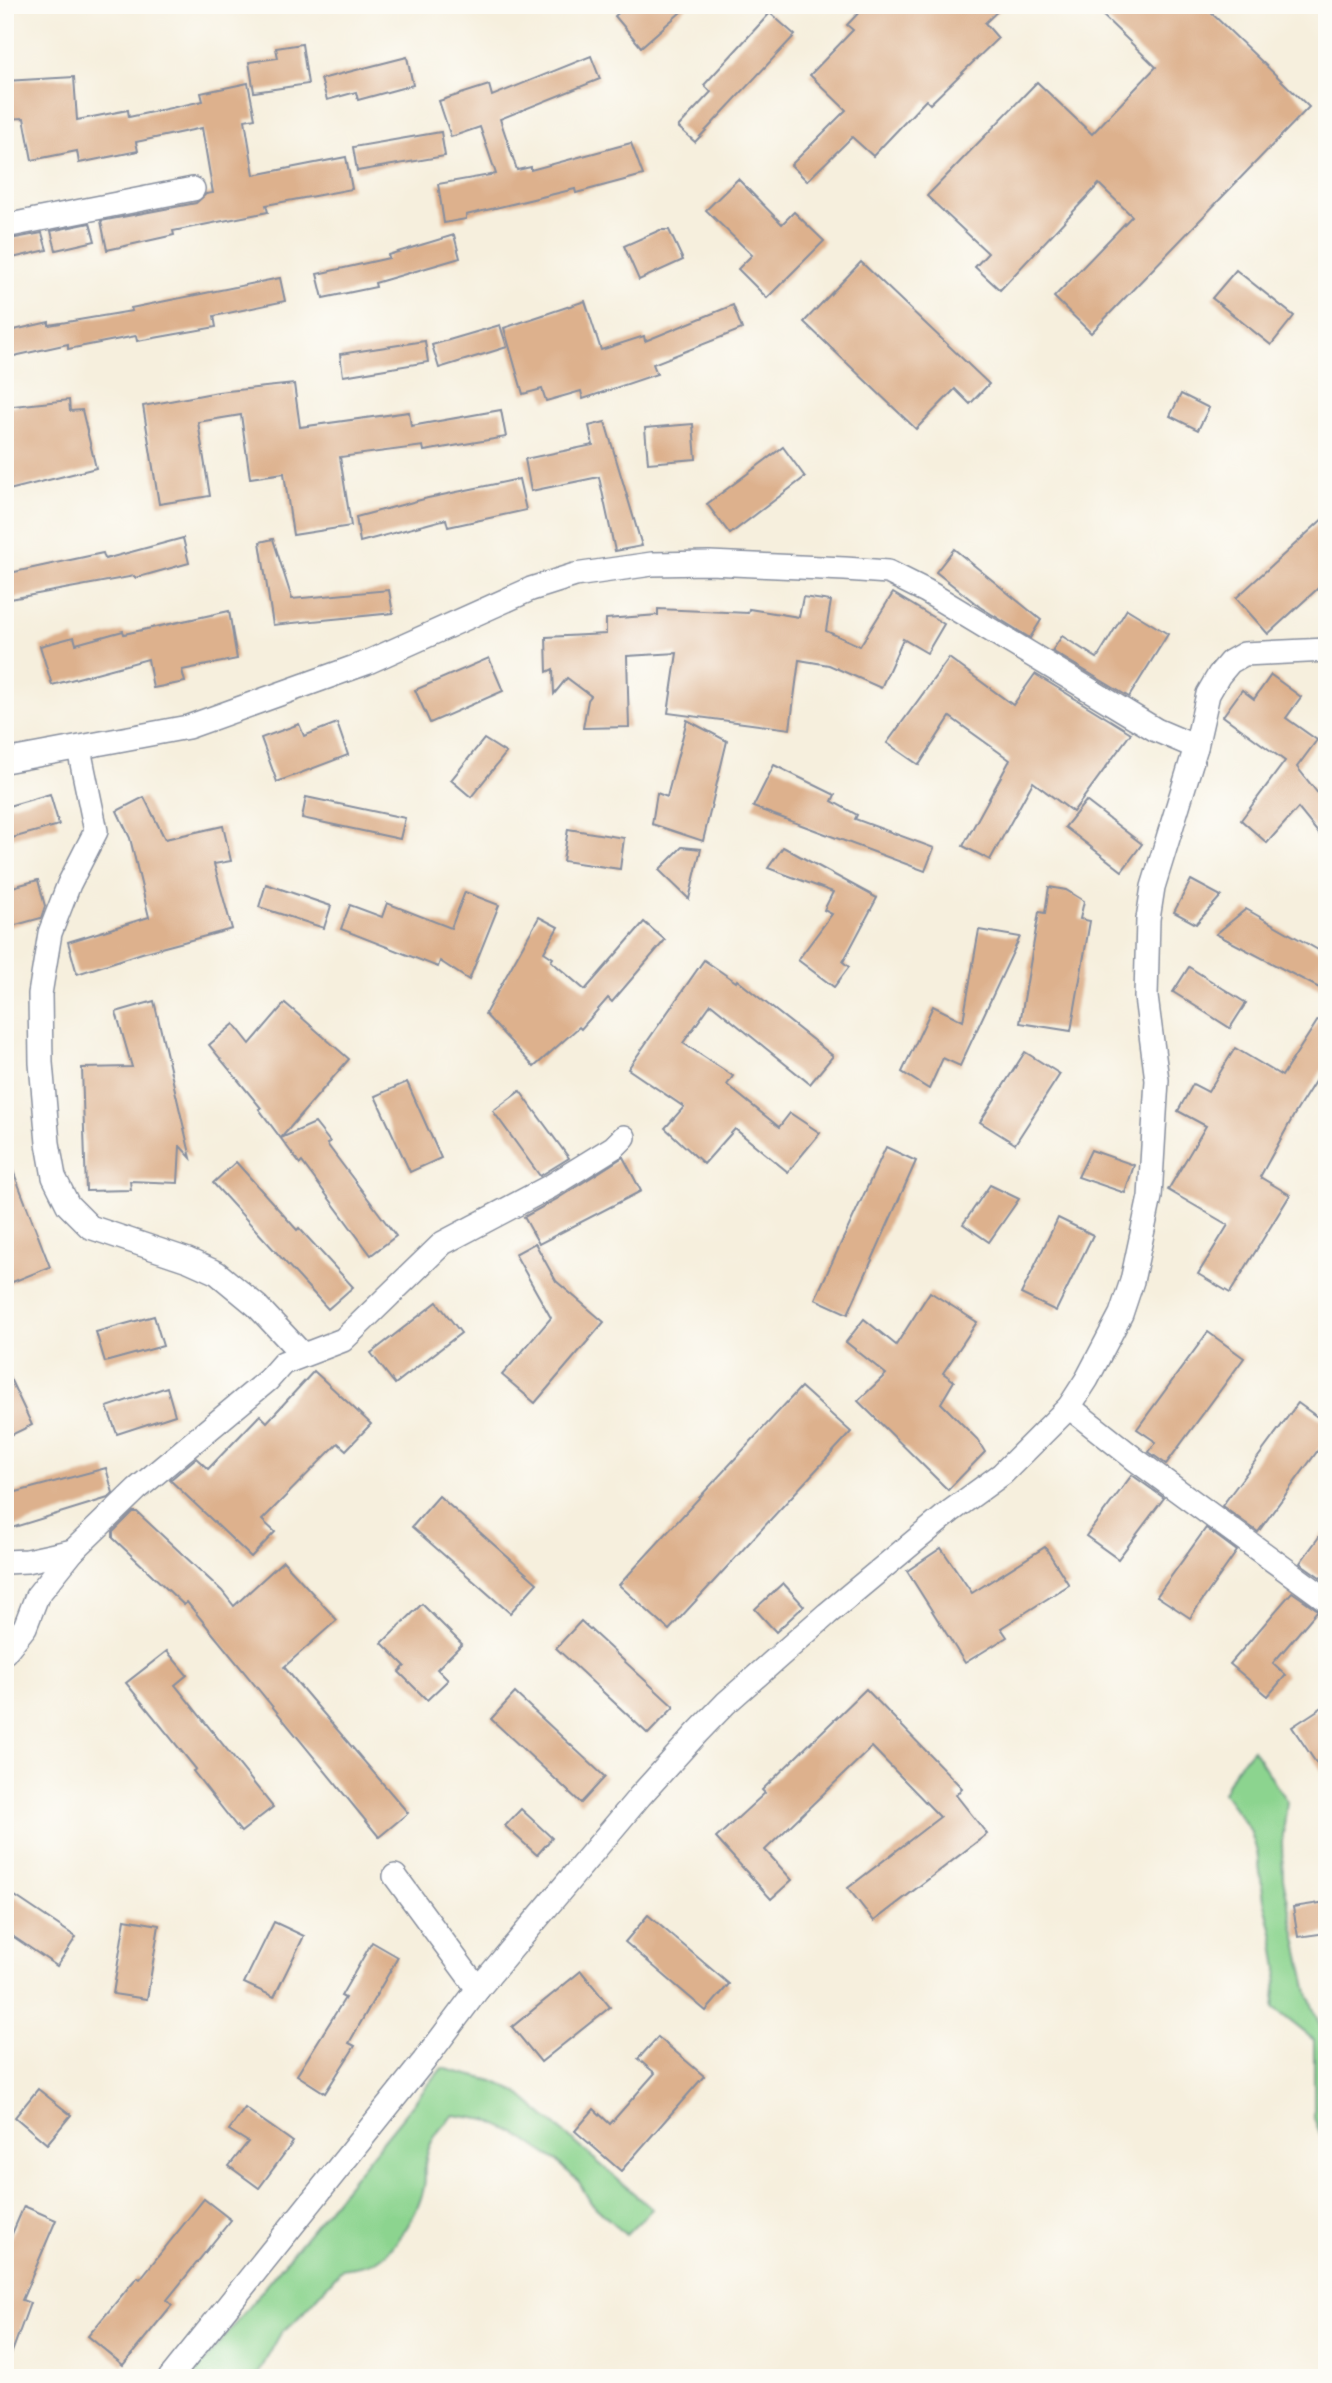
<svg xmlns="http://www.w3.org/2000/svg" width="1332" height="2383" font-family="Sriracha,sans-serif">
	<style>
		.green { fill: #8cd48f; stroke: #548276; stroke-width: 2 }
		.building { fill: #ddb18d }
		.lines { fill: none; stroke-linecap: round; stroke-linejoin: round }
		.street-casing { stroke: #888f9e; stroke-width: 26 }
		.street { stroke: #fff; stroke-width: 23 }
	</style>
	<rect width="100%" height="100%" fill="#fdfcf7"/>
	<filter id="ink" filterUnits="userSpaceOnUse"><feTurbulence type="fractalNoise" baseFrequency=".0143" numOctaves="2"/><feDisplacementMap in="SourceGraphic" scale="14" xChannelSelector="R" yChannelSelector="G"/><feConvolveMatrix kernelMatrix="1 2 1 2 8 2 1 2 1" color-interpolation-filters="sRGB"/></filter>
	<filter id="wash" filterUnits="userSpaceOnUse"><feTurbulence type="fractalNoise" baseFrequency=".00686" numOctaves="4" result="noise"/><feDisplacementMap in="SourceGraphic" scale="28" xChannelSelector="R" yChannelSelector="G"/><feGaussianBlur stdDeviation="1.57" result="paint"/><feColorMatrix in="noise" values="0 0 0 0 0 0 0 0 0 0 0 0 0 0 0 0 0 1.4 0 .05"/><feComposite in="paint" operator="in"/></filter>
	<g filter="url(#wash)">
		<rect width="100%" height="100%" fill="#f6efdd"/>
		<g class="green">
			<polygon points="1253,1749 1287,1802 1282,1842 1283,1879 1309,1997 1325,2039 1325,2127 1323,2141 1314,2118 1314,2040 1274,2008 1278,1969 1273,1936 1264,1900 1257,1851 1250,1830 1223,1793 1235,1769"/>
			<path d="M442 2068 493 2081 517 2092 652 2209 626 2235 591 2203 579 2182 557 2161 515 2133 487 2120 454 2115C438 2129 427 2144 425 2165 424 2172 426 2180 424 2187 420 2209 398 2247 379 2259 369 2266 354 2267 342 2269L296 2321 282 2331 256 2378H191Z"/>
		</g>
		<g id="blocks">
			<g class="building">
				<polygon points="627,5 689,5 641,47 615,16"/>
				<polygon points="866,5 1004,5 985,23 998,38 930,104 926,100 873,156 852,137 807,181 791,165 846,110 810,75 853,30 847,25"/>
				<polygon points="1092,5 1203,5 1309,107 1091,333 1054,297 1132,216 1099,184 1000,290 975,267 988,253 927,196 1037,82 1092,134 1156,67"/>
				<polygon points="770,13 795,35 695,142 678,127 711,92 704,85"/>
				<polygon points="302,44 308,84 254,92 249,62 278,58 276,48"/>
				<polygon points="591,56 600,79 500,119 517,170 531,167 531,170 631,143 643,175 576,193 575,189 466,215 466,219 444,223 438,184 496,174 480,127 451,137 439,101 489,85 492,96"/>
				<polygon points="407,57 413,85 358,100 356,92 327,100 321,79"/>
				<polygon points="74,77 77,120 128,110 129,117 203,101 201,93 248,83 255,118 245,120 254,175 346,157 352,189 266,205 268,212 173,231 174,235 107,250 101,221 196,203 206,194 213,193 202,128 136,142 138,151 79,163 77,151 32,160 24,118 5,119 5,81"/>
				<polygon points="441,132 445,156 357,171 353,147"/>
				<polygon points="738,179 782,224 794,212 824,241 767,298 738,269 752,255 706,210"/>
				<polygon points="90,223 95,241 56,250 51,231"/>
				<polygon points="660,230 669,230 683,260 639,280 624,246"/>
				<polygon points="42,233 47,250 8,259 5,240"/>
				<polygon points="454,235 460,258 375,283 376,287 323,298 317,274 389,258 388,255"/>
				<polygon points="861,262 989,384 970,404 955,389 916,429 804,322"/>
				<polygon points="1236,270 1294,316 1271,345 1212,298"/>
				<polygon points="280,278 285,301 214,316 216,327 137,341 136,336 68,349 68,344 5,358 5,332 49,322 49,325 132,311 131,308"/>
				<polygon points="585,301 601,350 644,336 645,341 733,305 742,329 653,364 657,374 583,399 581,391 546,401 542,389 523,394 504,328"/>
				<polygon points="500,325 507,347 439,368 432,345"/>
				<polygon points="425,341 428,362 343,376 340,354"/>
				<polygon points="294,384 300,427 409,412 411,426 501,410 506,437 424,451 423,446 340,457 351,526 293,535 284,473 250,478 241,415 198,422 210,496 159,504 143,406 218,392"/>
				<polygon points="1181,394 1209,408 1198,430 1170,416"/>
				<polygon points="69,400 70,411 82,410 96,468 5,491 5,407"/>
				<polygon points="605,422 642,546 615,551 599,477 531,491 525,459 593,445 589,426"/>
				<polygon points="693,424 696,459 648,463 645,428"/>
				<polygon points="783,447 805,477 730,534 707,504"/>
				<polygon points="519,479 526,510 448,527 446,519 360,542 356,517 428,498"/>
				<polygon points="1327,515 1327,580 1268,634 1236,598"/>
				<polygon points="183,538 189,563 135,578 134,576 5,600 5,574 103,553 105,559"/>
				<polygon points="273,539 292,599 389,590 393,613 273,625 260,542"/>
				<polygon points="954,549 1041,620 1030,638 980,607 936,572"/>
				<polygon points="893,593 944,624 927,653 903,639 881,688 829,665 799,660 790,729 668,713 677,653 627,656 629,727 583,728 588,700 591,696 567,678 554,694 553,669 547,672 546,637 606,634 606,619 658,615 658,609 748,613 749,609 799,617 803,597 831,601 826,631 860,646"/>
				<polygon points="1127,609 1168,634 1129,697 1052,651 1062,636 1097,658"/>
				<polygon points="229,611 237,659 182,670 185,682 153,688 148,659 52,685 40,646 74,637 76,644 123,631 124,634"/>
				<polygon points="489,658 503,691 430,723 415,690"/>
				<polygon points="949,658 1013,705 1035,674 1131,733 1073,812 1033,782 990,860 963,846 1010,760 950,717 919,765 887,743"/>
				<polygon points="1271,675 1301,697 1286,718 1317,740 1297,767 1327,805 1327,844 1298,808 1267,843 1241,820 1285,761 1223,716 1242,690 1254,699"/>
				<polygon points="687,720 727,741 703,841 652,824 657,793 667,797"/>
				<polygon points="337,723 348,755 277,782 261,738 299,724 304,736"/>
				<polygon points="484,739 506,753 471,797 451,780"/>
				<polygon points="774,765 835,795 832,801 857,815 855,819 934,848 925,871 753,807"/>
				<polygon points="50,794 59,825 5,840 5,807"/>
				<polygon points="144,797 165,839 223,826 231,861 214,864 232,929 142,953 77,974 68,942 149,917 130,838 117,811"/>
				<polygon points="306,797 405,818 400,839 302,818"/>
				<polygon points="1086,801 1142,844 1122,871 1065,827"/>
				<polygon points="568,829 624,838 620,869 563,861"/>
				<polygon points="682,847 701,849 689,899 659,870"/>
				<polygon points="783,847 877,898 843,962 849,967 834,987 798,960 832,914 824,910 833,892 768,868"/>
				<polygon points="38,880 45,906 41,918 5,928 5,889"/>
				<polygon points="1191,880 1221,896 1196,924 1174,912"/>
				<polygon points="266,884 331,906 324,928 259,907"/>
				<polygon points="1049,887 1066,890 1084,901 1080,919 1090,921 1071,1031 1020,1023 1039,912 1045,913"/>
				<polygon points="465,892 499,905 469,980 440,961 438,967 341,929 350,905 382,917 387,903 451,928"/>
				<polygon points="1246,909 1327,955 1327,992 1216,934"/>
				<polygon points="539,917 558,927 544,952 553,958 551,961 585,990 644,922 665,940 612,1002 608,998 581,1029 579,1027 534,1067 485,1014"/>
				<polygon points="979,930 1020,937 960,1066 943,1058 929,1089 902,1072 933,1006 963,1021"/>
				<polygon points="704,960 736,982 737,980 833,1056 810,1084 711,1004 683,1043 733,1076 727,1085 779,1127 790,1113 820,1133 788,1172 735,1129 704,1164 665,1128 684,1107 628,1069"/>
				<polygon points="1189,967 1246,1003 1230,1028 1173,992"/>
				<polygon points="154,1001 191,1158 180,1146 178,1183 130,1181 131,1190 86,1191 82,1068 132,1067 116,1012"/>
				<polygon points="285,1003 349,1059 281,1138 315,1123 330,1142 327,1144 396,1236 371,1255 302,1162 300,1164 259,1109 261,1108 209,1045 234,1024 250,1044"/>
				<polygon points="1327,1006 1327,1062 1294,1115 1260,1177 1290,1195 1230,1293 1198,1274 1228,1225 1168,1190 1206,1126 1178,1111 1193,1084 1208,1092 1235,1048 1282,1076"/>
				<polygon points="1025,1052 1060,1074 1015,1144 980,1122"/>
				<polygon points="407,1082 441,1158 410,1172 375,1096"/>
				<polygon points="520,1091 569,1158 540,1176 493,1111"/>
				<polygon points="886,1147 916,1161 848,1314 815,1299"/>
				<polygon points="1091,1150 1134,1165 1125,1193 1078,1177"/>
				<polygon points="7,1155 50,1267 5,1285 5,1156"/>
				<polygon points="623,1157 641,1191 539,1244 524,1217 557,1199"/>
				<polygon points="236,1162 297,1230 299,1228 353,1287 328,1309 213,1183"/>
				<polygon points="990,1185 1019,1199 989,1242 963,1224"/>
				<polygon points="1058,1218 1093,1235 1056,1311 1021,1294"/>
				<polygon points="535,1243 556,1281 604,1322 535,1403 502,1375 551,1318 515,1254"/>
				<polygon points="930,1292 977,1322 943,1373 954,1381 941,1403 977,1439 985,1452 948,1490 858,1401 886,1374 846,1342 864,1319 896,1345"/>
				<polygon points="437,1302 461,1333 395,1384 371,1353"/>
				<polygon points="154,1316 163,1346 105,1362 96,1332"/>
				<polygon points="1208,1332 1244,1358 1166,1464 1149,1452 1156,1442 1137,1429"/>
				<polygon points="5,1368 32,1425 5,1438"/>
				<polygon points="314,1371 371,1424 346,1450 338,1443 262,1520 275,1532 251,1557 170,1480 196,1458 208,1469 260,1415 267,1422"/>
				<polygon points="167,1387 175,1415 117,1434 107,1407"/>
				<polygon points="801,1387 851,1432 669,1630 619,1585"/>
				<polygon points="1298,1403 1327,1424 1327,1438 1258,1532 1222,1506"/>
				<polygon points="106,1468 113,1493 108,1498 5,1530 5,1495"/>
				<polygon points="1132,1475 1164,1498 1118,1559 1086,1536"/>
				<polygon points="439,1496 537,1583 510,1613 412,1527"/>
				<polygon points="133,1512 137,1512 222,1591 234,1606 283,1561 337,1620 284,1667 408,1813 379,1837 187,1602 184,1605 113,1538 113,1532"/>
				<polygon points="1327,1526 1327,1582 1300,1563"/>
				<polygon points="1206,1528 1237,1551 1190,1618 1157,1596"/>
				<polygon points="1045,1547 1069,1585 1001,1628 1007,1637 965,1663 907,1571 941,1548 972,1593"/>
				<polygon points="783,1583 804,1606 776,1632 755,1609"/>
				<polygon points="1292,1592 1318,1610 1273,1663 1286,1675 1268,1696 1230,1664"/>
				<polygon points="422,1604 462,1644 437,1669 448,1680 427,1700 399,1672 405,1666 382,1643"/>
				<polygon points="581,1621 674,1707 648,1734 556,1648"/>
				<polygon points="167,1651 187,1675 175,1685 273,1807 241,1832 193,1771 196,1769 126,1683"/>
				<polygon points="866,1689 962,1788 956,1795 987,1834 874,1921 848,1888 940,1817 872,1747 765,1850 792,1880 771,1899 716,1838 765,1793 762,1790"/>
				<polygon points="515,1693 605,1777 581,1803 491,1719"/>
				<polygon points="1327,1704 1327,1779 1292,1727"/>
				<polygon points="521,1809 552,1838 537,1855 505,1826"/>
				<polygon points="15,1896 76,1937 57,1966 5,1931 5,1910"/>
				<polygon points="1327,1902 1327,1933 1298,1937 1293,1907"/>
				<polygon points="648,1915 729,1984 706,2011 625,1942"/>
				<polygon points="125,1919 159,1925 147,1999 113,1994"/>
				<polygon points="274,1922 304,1936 274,1997 244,1983"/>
				<polygon points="372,1942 398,1957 349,2043 355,2046 325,2093 297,2075 345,1998 341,1996"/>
				<polygon points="581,1971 610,2007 541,2062 512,2027"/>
				<polygon points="658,2037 704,2076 621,2171 575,2131 594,2109 610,2124 655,2073 638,2059"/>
				<polygon points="38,2089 71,2115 47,2144 15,2117"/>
				<polygon points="245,2108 293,2142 259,2188 229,2166 248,2142 229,2130"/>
				<polygon points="204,2199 231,2220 167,2300 172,2305 123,2365 88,2336 137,2277 140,2279"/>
				<polygon points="24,2206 56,2220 22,2300 30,2303 8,2363 5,2362 5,2250"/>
			</g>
		</g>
	</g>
	<g filter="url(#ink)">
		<use href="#blocks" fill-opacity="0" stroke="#888f9e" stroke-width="2"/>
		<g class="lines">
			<g class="street-casing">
				<g id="street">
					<polyline points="5,226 193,189"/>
					<polyline points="79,749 96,831 69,884 50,933 40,994 41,1063 48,1143 54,1177 68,1205 90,1227 188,1260 217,1273 257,1306 302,1354"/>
					<polyline points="5,761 188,727 366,663 531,589 575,575 652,564 709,563 845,569 888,572 926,591 1156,730 1196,747"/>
					<polyline points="1069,1407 1136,1460 1327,1600"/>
					<polyline points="5,1562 27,1561 73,1551 137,1489 268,1380 283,1363 343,1340 443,1243 551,1186 614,1147 624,1137"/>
					<polyline points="5,1652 25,1627 37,1596 73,1551"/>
					<polyline points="395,1876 478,1989"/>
					<polyline points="170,2378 424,2061 478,1989 640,1796 697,1733 726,1703 827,1614 951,1511 1002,1474 1069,1407 1087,1379 1121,1314 1132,1281 1150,1197 1157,1080 1146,997 1148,919 1153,887 1196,747 1208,694 1219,675 1230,662 1244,654 1327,650"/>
				</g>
			</g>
			<use href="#street" class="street"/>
		</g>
	</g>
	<rect width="1332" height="2383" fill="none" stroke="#fdfcf7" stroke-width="28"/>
</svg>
